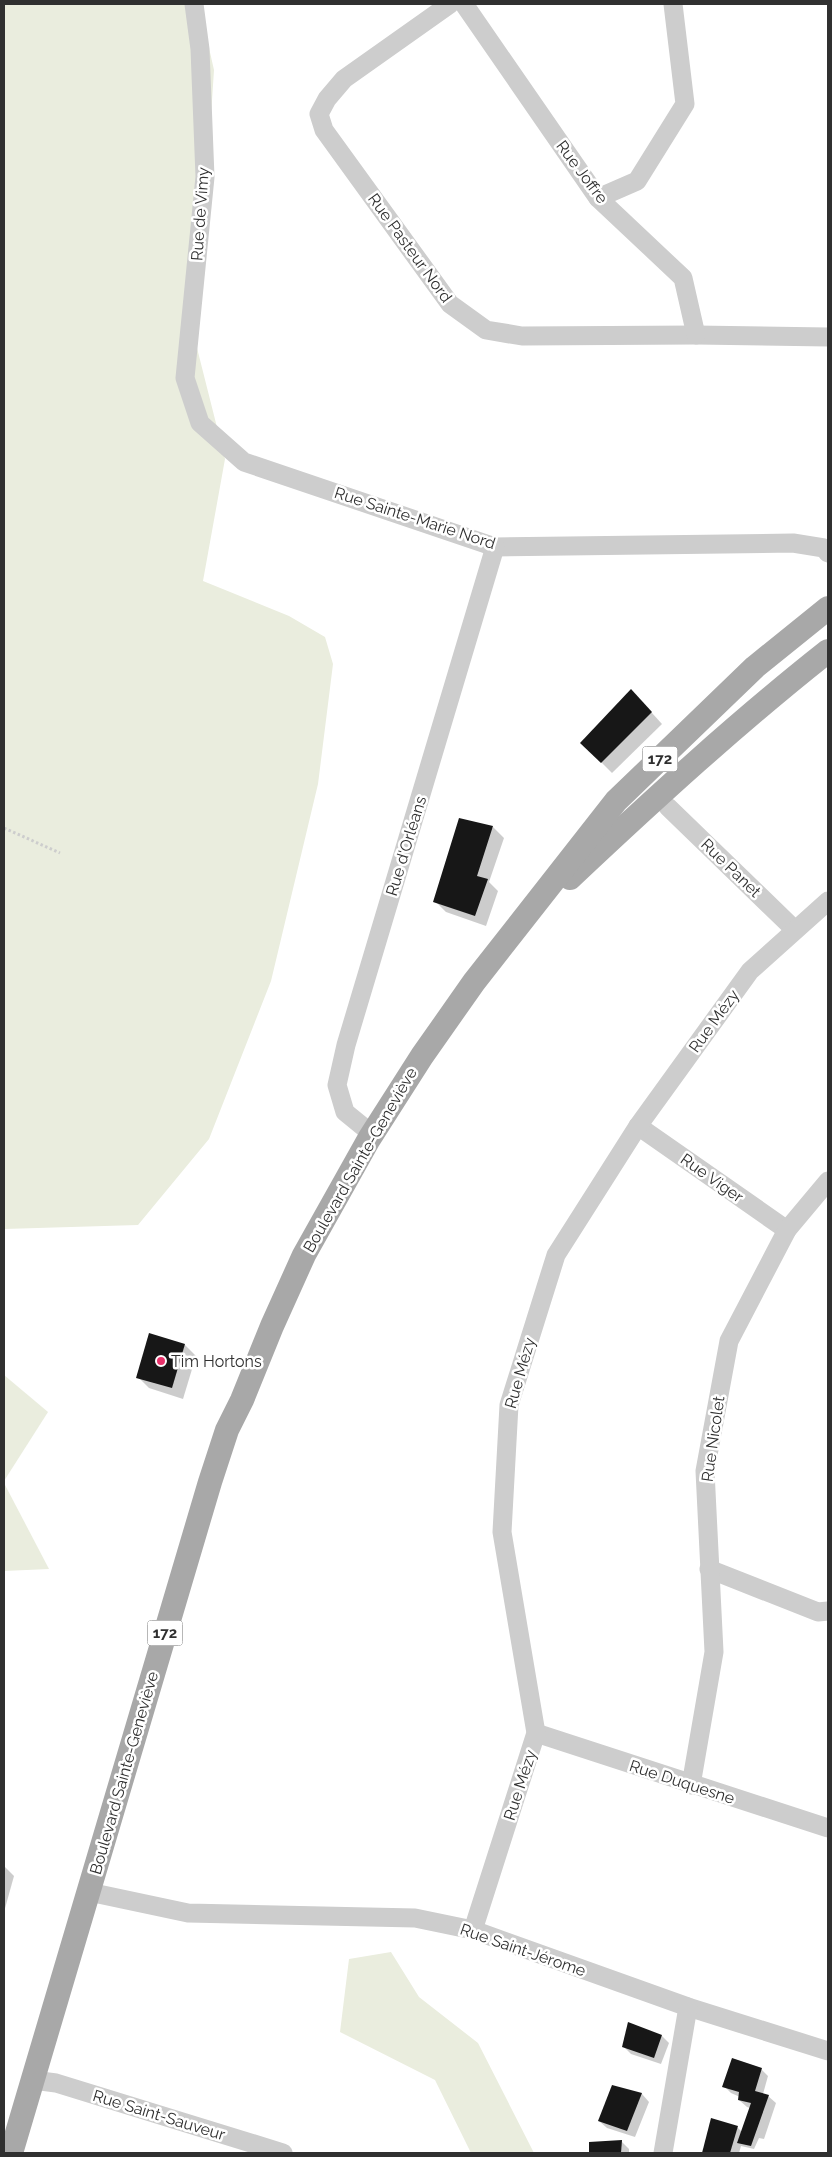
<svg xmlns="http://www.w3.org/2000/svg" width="832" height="2157" font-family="Raleway,sans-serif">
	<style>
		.green { fill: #eaedde }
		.shadow { fill: #0003 }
		.building { fill: #171717 }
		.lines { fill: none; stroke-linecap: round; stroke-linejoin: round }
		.path { stroke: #cdcdcd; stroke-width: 3; stroke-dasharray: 2.5 2.5; stroke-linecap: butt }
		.minor { stroke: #cdcdcd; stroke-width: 19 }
		.major { stroke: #a8a8a8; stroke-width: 24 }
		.poi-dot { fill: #e8316a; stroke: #fff; stroke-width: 2 }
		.labels { text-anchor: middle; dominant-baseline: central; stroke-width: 5; stroke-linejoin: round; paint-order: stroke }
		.shield { fill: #fff; stroke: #6e6e6e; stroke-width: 1 }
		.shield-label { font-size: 15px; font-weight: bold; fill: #303030 }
		.street-label { font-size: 16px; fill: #303030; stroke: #fff }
		.poi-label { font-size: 16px; fill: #303030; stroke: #fff; text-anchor: start }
	</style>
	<rect width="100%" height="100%" fill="#fff"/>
	<g class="green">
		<polygon points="4,4 199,4 214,70 196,344 225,459 203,581 289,616 325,637 333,664 318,784 271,981 209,1139 138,1225 4,1229"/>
		<polygon points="4,1375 48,1412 4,1481"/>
		<polygon points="4,1483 49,1569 4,1571"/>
		<polygon points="391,1952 419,1997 478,2043 534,2153 471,2153 435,2080 340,2032 349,1959"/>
	</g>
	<g class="shadow">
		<polygon points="642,702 662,724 612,773 582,743"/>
		<polygon points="493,827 504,838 489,882 498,891 486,926 446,912 435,901"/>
		<polygon points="185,1345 196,1356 183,1399 149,1388 138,1377"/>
		<polygon points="4,1866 14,1876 4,1912"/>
		<polygon points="662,2036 669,2043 661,2064 631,2054 624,2047"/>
		<polygon points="761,2069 768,2076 763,2094 768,2096 776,2103 764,2139 759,2138 754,2149 741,2146 739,2153 704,2153 711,2120 738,2128 742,2132 750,2108 747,2107 739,2100 740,2097 731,2093 724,2086"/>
		<polygon points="613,2086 642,2094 649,2102 635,2137 607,2128 599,2121"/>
		<polygon points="622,2142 629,2149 629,2153 590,2153 590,2143"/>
	</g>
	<g class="building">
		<polygon points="631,689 652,712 601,763 580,743"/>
		<polygon points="459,818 493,826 477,876 488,879 475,916 433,902"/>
		<polygon points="149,1333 185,1344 172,1388 136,1378"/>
		<polygon points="628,2022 662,2035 654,2058 622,2047"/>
		<polygon points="732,2058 762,2068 755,2091 769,2095 751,2146 737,2143 751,2103 738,2100 739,2092 722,2087"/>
		<polygon points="612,2085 642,2093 627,2131 598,2121"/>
		<polygon points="711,2118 738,2126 730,2153 702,2153"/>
		<polygon points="622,2140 621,2153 589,2153 589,2142"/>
	</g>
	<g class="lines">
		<polyline class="path" points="4,828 60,853"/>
		<g class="minor">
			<polyline points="194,4 200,49 205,177 185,378 200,423 244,462 495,547 793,543 824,548 828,553"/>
			<polyline points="450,4 344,79 327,99 319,114 324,130 450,304 486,330 522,336 696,335 828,337"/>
			<polyline points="464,4 598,198 683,278 696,335"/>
			<polyline points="598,198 637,181 685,104 673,4"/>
			<polyline points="668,807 795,930"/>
			<polyline points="638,1126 787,1230"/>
			<polyline points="372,1134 345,1112 337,1085 346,1045 495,547"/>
			<polyline points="709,1569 818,1612 828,1611"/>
			<polyline points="536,1733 828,1828"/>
			<polyline points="691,1785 714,1652 705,1471 729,1341 787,1230 828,1181"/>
			<polyline points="89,1892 188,1913 415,1918 473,1930 688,2007 828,2051"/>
			<polyline points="473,1930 536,1733 502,1532 509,1405 556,1255 638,1126 750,971 828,901"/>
			<polyline points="33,2080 56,2083 283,2153"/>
			<polyline points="663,2153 688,2007"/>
		</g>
		<g class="major">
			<path d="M570 878C653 800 738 722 828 651"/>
			<polyline points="11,2153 210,1482 227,1430 242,1400 272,1326 304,1255 369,1139 422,1056 474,982 616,801 755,667 828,608"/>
		</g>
	</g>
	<circle class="poi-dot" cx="161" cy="1361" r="5"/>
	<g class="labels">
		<g class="shield">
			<rect x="642.5" y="746.5" width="35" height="25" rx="4"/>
			<rect x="147.5" y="1620.5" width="35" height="25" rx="4"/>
		</g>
		<g class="shield-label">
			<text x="660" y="759">172</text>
			<text x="165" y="1633">172</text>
		</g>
		<g class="street-label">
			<text transform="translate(582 172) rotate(53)">Rue Joffre</text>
			<text transform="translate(200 214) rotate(-86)">Rue de Vimy</text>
			<text transform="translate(410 248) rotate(54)">Rue Pasteur Nord</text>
			<text transform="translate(415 518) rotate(18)">Rue Sainte-Marie Nord</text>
			<text transform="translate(406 846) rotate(-73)">Rue d'Orléans</text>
			<text transform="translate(731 868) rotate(44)">Rue Panet</text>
			<text transform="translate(714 1021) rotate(-54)">Rue Mézy</text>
			<text transform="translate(360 1160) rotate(-60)">Boulevard Sainte-Geneviève</text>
			<text transform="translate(712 1178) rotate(35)">Rue Viger</text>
			<text transform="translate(520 1373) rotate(-74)">Rue Mézy</text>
			<text transform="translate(713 1439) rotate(-82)">Rue Nicolet</text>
			<text transform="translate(124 1773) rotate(-74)">Boulevard Sainte-Geneviève</text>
			<text transform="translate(682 1782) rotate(18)">Rue Duquesne</text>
			<text transform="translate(520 1785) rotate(-72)">Rue Mézy</text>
			<text transform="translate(523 1950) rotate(19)">Rue Saint-Jérome</text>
			<text transform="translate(159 2115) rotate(17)">Rue Saint-Sauveur</text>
		</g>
		<g class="poi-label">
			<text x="171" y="1361">Tim Hortons</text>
		</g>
	</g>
	<rect width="832" height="2157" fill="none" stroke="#303030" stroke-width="10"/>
</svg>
